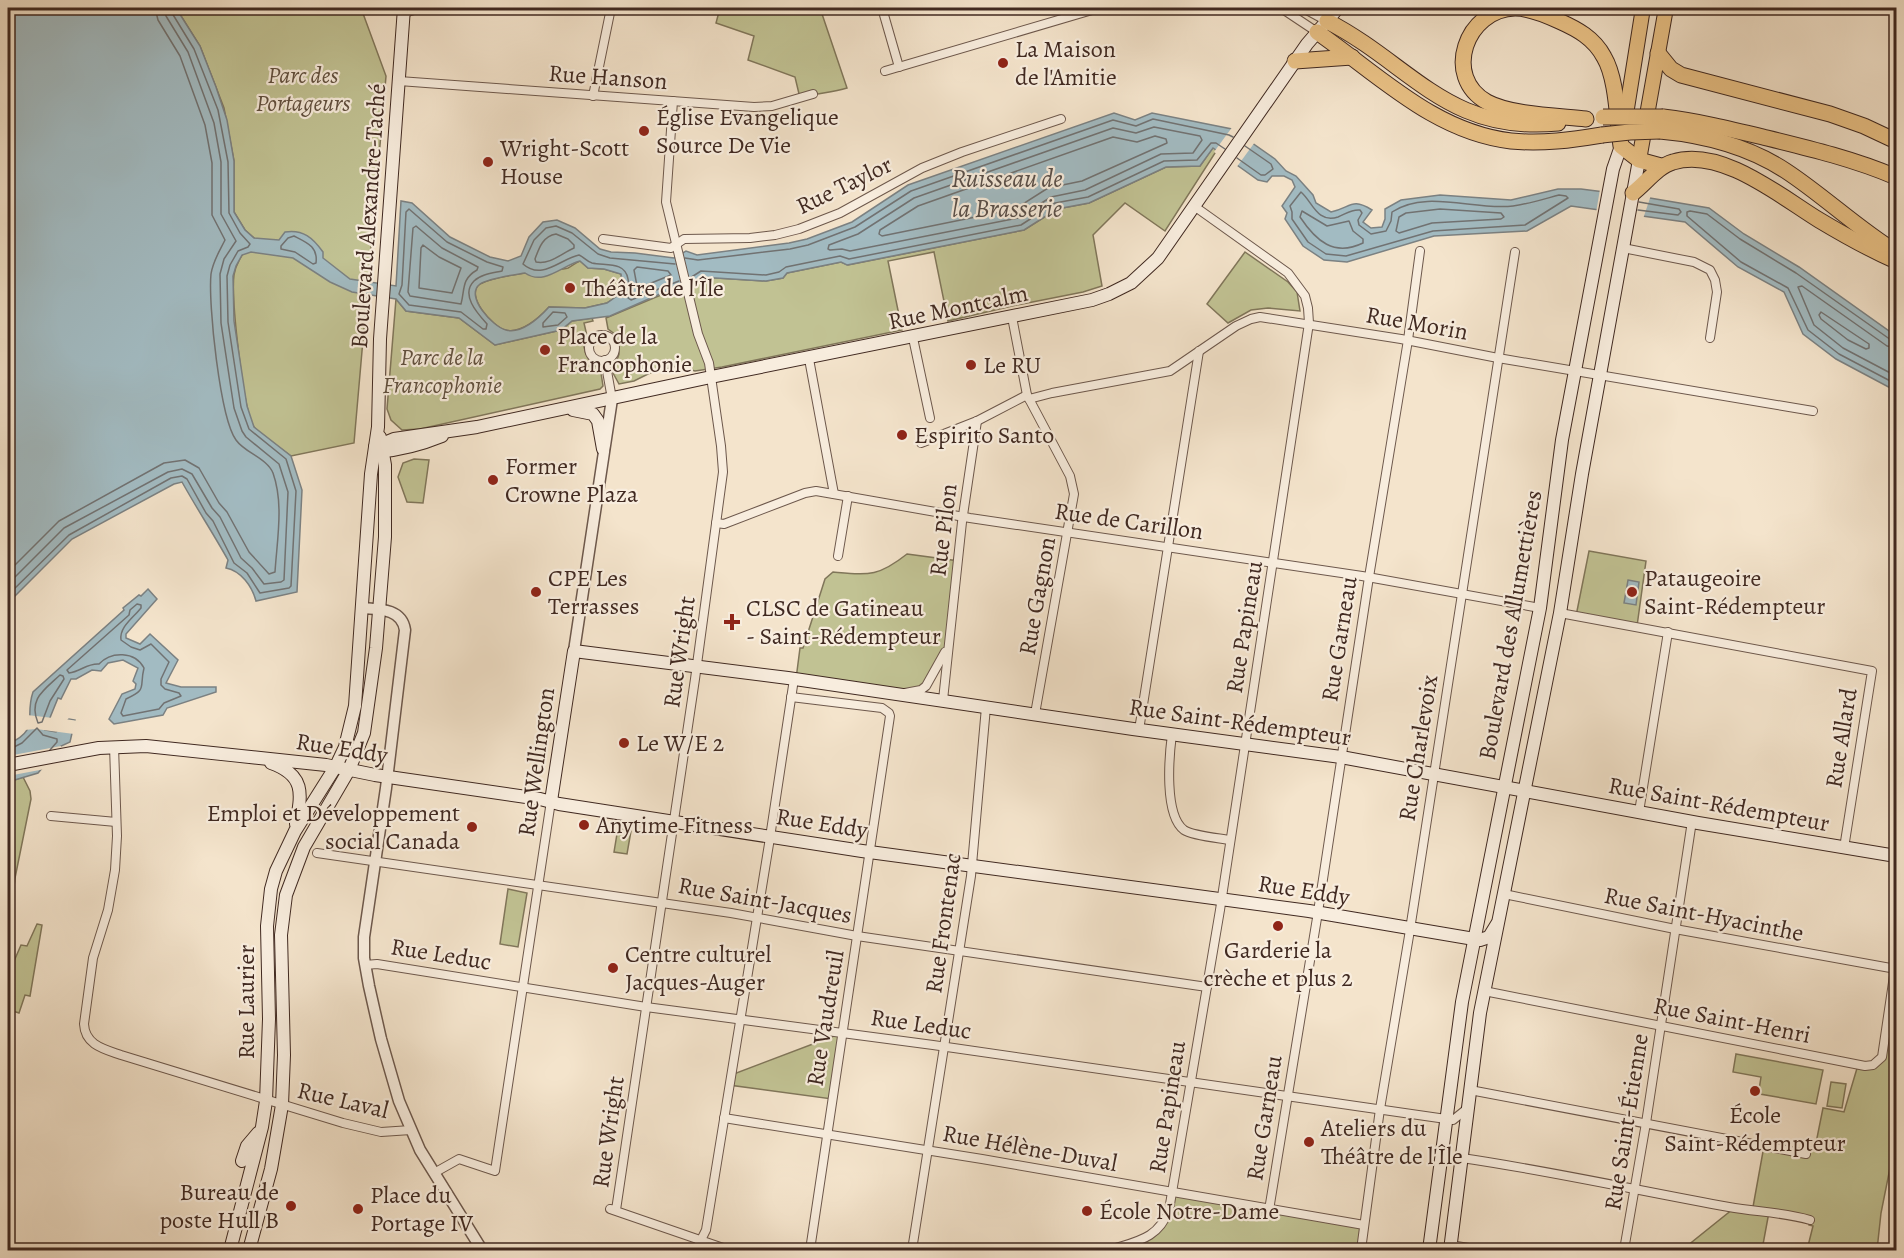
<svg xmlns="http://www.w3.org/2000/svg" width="1904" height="1258" font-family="Alegreya,serif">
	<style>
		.green { fill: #c1c293; stroke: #80765a; stroke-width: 1.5 }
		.water { fill: #a2bbc2; stroke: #7b8182; stroke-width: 1.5; fill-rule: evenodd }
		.pier { fill: #f4e4cc }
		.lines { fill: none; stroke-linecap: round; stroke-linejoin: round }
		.shore { stroke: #717272; stroke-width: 1.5 }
		.minor-casing { stroke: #6d584c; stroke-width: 10 }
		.tertiary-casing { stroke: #6d584c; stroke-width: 13 }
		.secondary-casing { stroke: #402921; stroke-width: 14 }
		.primary-casing { stroke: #402921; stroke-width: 16 }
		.motorway-casing { stroke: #402921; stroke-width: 17 }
		.minor { stroke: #f8edde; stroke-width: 8 }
		.tertiary { stroke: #f8edde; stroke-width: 10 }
		.secondary { stroke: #f8edde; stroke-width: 12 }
		.primary { stroke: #eac286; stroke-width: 14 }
		.motorway { stroke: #eac286; stroke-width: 15 }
		.motorway-bridge-casing { stroke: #402921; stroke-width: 17; stroke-linecap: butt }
		.motorway-bridge { stroke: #eac286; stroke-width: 15 }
		.poi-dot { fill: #8f2418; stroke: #f8edde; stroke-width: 2 }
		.labels { text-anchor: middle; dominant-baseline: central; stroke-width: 4.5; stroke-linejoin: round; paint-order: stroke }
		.poi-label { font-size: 24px; fill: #402921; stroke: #f8edde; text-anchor: start }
		.park-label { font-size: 24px; font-style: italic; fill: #604f3e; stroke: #f8edde }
		.street-label { font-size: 24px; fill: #402921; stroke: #f8edde }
		.water-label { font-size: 26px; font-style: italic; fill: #584e49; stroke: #f8edde }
	</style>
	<rect width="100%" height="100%" fill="#f4e4cc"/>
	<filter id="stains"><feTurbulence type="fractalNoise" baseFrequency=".00333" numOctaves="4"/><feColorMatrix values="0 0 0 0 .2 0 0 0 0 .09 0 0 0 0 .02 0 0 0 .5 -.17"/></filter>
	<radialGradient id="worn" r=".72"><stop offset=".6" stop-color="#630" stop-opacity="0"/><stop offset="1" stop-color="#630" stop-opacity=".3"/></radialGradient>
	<g class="green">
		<path d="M176 8H361L386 76 354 443 291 456C282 449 259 434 254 427 243 411 231 297 234 275 236 261 246 250 254 238L245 230 234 212V161L224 108 200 46Z"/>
		<path d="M720 8H820L847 88C831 93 816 93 800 98L795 77 748 60 754 36 716 23Z"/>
		<polygon points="1213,147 1217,150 1165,231 1125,203 1093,235 1102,286 1083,292 1012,306 948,321 934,252 888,261 902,330 722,367 695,371 677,366 650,373 634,381 619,384 613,373 619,354 616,335 608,329 606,318 680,287 698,283 700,277 766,281 783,278 787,273 841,262 848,265 1024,230 1057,209 1089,203 1166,167 1200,166"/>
		<polygon points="1245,252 1288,282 1297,292 1300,311 1268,308 1251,310 1228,323 1207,304"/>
		<path d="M580 261 588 268 604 269 621 274 624 292 607 303 585 308 549 307C539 318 521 334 505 330 493 327 464 295 480 284 493 276 533 272 549 270 554 269 562 270 568 268 572 266 575 263 580 261Z"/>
		<polygon points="396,299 406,311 459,318 495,345 561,330 572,321 592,318 593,321 584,323 587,336 584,347 586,354 601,373 603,386 600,389 420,429 402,430 391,420 387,409"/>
		<polygon points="414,459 429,460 423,503 407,502 398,477 403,463"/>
		<polygon points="1589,551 1646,561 1637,626 1576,616"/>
		<path d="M907 554 959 561 949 643 934 676 912 692 796 679 800 648H803L825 579 833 572C869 575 878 577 907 554Z"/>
		<polygon points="23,777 30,791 31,799 15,878 8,936 8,782"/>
		<polygon points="618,828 631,831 627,854 614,852"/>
		<polygon points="508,889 527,893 518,947 500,944"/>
		<polygon points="37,924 42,925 30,996 25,995 19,1013 10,1010 14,998 10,997 8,1005 8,975 21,945 27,946"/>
		<polygon points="1896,969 1896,1138 1881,1213 1877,1250 1807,1250 1813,1226 1809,1225 1810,1220 1769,1212 1762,1250 1747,1248 1746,1250 1682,1250 1738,1205 1753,1207 1764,1146 1806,1154 1807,1147 1815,1148 1823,1108 1844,1112 1858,1065 1878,1061"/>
		<polygon points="842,1033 832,1099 729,1085 731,1075"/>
		<polygon points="1736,1054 1823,1070 1816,1104 1760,1094 1760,1091 1759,1090 1761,1077 1733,1072"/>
		<polygon points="1831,1082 1846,1084 1842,1108 1827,1106"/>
		<polygon points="1173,1193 1364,1225 1361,1250 1110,1250 1155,1233"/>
	</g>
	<g class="water">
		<path d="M8 8H176L200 46 216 87 227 120 234 161V212L245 230 254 238 279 240 285 232C303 229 313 238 323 252V258L350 279 396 286 401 201 412 203 450 237 490 257 508 261 521 256 529 237 543 222 557 220 575 228 600 249 611 252 635 253 674 258 686 251 697 255 789 243 807 239 852 222 908 185 1114 113 1135 120 1152 113 1232 129 1275 159 1286 171 1296 176 1313 195 1316 203 1331 212C1351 208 1351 197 1372 210L1363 222 1371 228 1382 227 1385 219V209L1401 200 1440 195 1511 200 1558 189H1581L1644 197 1709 208 1744 234 1799 267 1896 336V391L1836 359 1803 334 1784 292 1738 267 1685 222 1571 206 1527 231 1434 236 1347 262 1324 260 1303 246 1285 219 1287 213 1282 206 1295 187 1292 180 1284 176H1272L1267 182 1258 180 1213 148 1200 166 1166 167 1089 203 1057 209 1024 230 847 265 841 262 787 273 783 278 766 281 700 277 698 283 660 294 610 316 572 321 561 330 495 345 459 318 406 311 396 299 352 292 330 282 293 258 251 252 242 255 236 266 233 276 234 321 247 406 254 427 291 456 302 490 297 592 256 601C252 586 241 571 226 568L228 560C213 533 197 509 182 482L174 484 72 539 8 603ZM580 261 588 268 604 269 621 274 624 291 607 303 585 308 549 307C539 318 522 334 506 330 493 327 464 296 480 284 489 278 513 275 525 273 544 286 561 266 580 261Z"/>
		<polygon points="1628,580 1639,582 1636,605 1624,603"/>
		<path d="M148 589 157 599 126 634V638L140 644 150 634 178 660 166 683 181 687H216V692L167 708 163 715 114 724 109 719 122 694 135 689 136 684 133 681 138 668 123 660 108 663 101 671 92 670 76 679H71L61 699 58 698 45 730 56 732 69 719 75 720 70 742 61 746 38 773 8 782V744C41 729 24 718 33 692L124 610 123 608 139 595 141 596Z"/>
	</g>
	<g class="pier">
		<polygon points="1233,126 1255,142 1236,168 1214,152"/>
		<polygon points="1600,189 1651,195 1643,219 1596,213"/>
		<polygon points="27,715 53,718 49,728 55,729 65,719 78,721 74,734 36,729 24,730 27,724"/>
		<polygon points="61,746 62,750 45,769 8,776 8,756"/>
	</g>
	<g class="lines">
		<g class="shore">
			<polygon points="1154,127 1200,136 1202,140 1193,153 1161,154 1085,190 1051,197 1018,218 850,251 842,249 830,250 828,249 829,245 858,234 914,198 1113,128 1136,133"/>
			<polygon points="1155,136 1166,139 1167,143 1082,181 1048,188 1015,209 882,236 879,234 880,230 918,206 1113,137 1137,142"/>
			<polyline points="1237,158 1261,175 1265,175 1273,169 1271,164 1245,146"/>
			<path d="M1301 192C1312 201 1317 224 1338 217 1346 214 1351 209 1360 210L1362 213 1358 220 1359 225 1371 234 1386 231 1391 221 1392 212C1426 189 1475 211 1513 206 1528 204 1544 199 1559 195L1566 196 1568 198 1525 225 1433 231 1346 256 1326 254 1308 242 1292 219V212L1290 206Z"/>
			<path d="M409 209 447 242 487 262 503 267 502 271C493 273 481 274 474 281 460 295 478 314 487 324L486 329H483L461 312 409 305 399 294 402 285 406 212Z"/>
			<polygon points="1440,209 1501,213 1504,217 1501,219 1432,223 1399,233 1396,231 1399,217 1406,213"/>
			<polyline points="1638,210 1678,215 1681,212 1679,209 1639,202"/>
			<path d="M1302 211 1327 226 1349 221 1353 231 1363 239V243C1334 257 1316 241 1300 217Z"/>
			<path d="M416 226 442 248 478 267 477 270C461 279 465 290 461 304L410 296 408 292 413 228Z"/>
			<path d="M556 234 568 239 574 245V248C562 253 550 265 536 262L535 259C539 248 543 236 556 234Z"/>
			<path d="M294 236C308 243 318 247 316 263L313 264 295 252 281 249V246L288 238Z"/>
			<polygon points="423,245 439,257 461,268 452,293 419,288 421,248"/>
			<polyline points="685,258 698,260 790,249 808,245 855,227 911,191 1113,120 1136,126 1153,119 1229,135 1233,137"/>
			<path d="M675 264 610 258 598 254 572 233 556 226 546 228 534 240 523 264C542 281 560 259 579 255 584 257 586 261 592 263 605 266 625 261 628 279 629 286 631 291 628 298L631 300 679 281"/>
			<polygon points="637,267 668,271 671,275 639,288 637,286 634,270"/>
			<polyline points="690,278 701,271 766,275 779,272 786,267 840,256 849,259 1021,225 1055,203 1088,197 1164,161 1197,160 1211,143 1216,143 1225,149"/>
			<polygon points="553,312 565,313 567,317 558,325 543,327 543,323"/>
			<polygon points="1821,312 1869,344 1869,348 1866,349 1848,340 1821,319 1819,315"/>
			<polyline points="1896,341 1891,340 1796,273 1740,239 1707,214 1690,211 1687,212 1687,216 1741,262 1788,288 1808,330 1839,354 1896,384"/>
			<polyline points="1896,348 1887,346 1802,286 1798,287 1814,325 1843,348 1896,376"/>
			<path d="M8 572 59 521 164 463 185 460 199 468 219 503 227 512 249 552 269 574 275 572C277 540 284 504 273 473 267 458 245 453 236 440 220 418 208 303 211 274 213 261 219 252 225 240L212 215V163L205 125 180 56 158 20 155 8"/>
			<polyline points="8,584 64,528 168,472 182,469 192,474 212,508 220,517 241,558 252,568 264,584 281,582 284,580 288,492 279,464 246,437 242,431 234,408 221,323 220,274 224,259 236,241 221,214 221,162 214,123 188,52 166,16 164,8"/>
			<polyline points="8,595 69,535 171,478 182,476 187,479 206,513 213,521 234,563 247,573 260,593 289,588 291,586 296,491 286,459 249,429 241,407 228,322 227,276 230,265 238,251 248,247 250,244 240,233 229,213 228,162 218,110 194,49 172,13 172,8"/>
			<path d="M137 604 141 605V608C134 617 119 627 121 640L131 647 140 650 151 644 169 662 161 679V685L165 689 179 693 181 696 164 703 159 709 123 716 121 713 126 699C148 689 139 688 144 668 135 651 111 651 99 664 87 663 80 672 69 673L67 670 129 615 130 610Z"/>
			<path d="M60 675 63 676 64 679 50 701 42 722 38 723C28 699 44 690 60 675Z"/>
			<polyline points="8,750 22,743 37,728 43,735 57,739 57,742 50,750"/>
		</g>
		<g class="minor-casing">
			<g id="minor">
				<polyline points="882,8 899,67"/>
				<polyline points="1281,8 1317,32"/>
				<polyline points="1303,8 1327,21"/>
				<polyline points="404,13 421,8"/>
				<polyline points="885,71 1099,8"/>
				<polyline points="399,81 754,107 772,106 813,94"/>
				<polyline points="593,96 611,8"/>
				<polyline points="673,101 666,202 698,334 709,363 721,446 723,472 695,679 616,1210 610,1209 729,1250"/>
				<polyline points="603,239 671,248 684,239 750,238 775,235 799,229 840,213 922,168 962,152 1061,119"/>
				<polyline points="1623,248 1694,262 1710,270 1715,280 1717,292 1710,338"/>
				<polyline points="1012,317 1027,395 1070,476 1074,494 1035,714"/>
				<circle cx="602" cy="348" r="13"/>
				<polyline points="913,338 930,418"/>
				<polyline points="809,359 834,494"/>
				<polyline points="605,360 612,399"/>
				<polyline points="1029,399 1052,393 1170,371 1236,326 1251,319 1260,317 1401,339 1498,358 1813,411"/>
				<polyline points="921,443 977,421 1027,395"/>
				<polyline points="716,523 724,524 805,493 816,491 970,518 1362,576 1540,608"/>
				<polyline points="838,556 848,496"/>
				<polyline points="1560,613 1872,671 1844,848"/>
				<polyline points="905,693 921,690 926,686 945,652"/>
				<polyline points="791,697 882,708 889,713 890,716 810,1250"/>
				<polyline points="943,700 962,522 977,421"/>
				<polyline points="1139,730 1199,351"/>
				<path d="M1172 734C1169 757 1164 815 1184 830 1193 836 1219 838 1230 840"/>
				<path d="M114 746 117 836 115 870 108 910 93 958 84 1024C85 1045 104 1049 121 1055L343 1123 381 1132 411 1130"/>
				<polyline points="1639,812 1668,632"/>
				<polyline points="51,816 116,822"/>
				<polyline points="317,853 731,913 857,936 1207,987"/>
				<polyline points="1504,894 1675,929 1896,969"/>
				<polyline points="365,965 377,964 646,1007 933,1045 1446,1119 1453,1120 1468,1108"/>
				<polyline points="1484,991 1865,1066 1873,1065 1882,1057 1895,969"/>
				<polyline points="1470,1090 1806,1154"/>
				<polyline points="724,1118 982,1159 1364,1225"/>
				<path d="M1462 1158C1551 1171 1640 1191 1729 1207 1756 1212 1783 1212 1810 1220"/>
				<polyline points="434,1173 459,1159 495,1171 551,801"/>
				<polyline points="1269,1210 1318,912 1369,577 1408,340 1420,251"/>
				<polyline points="1450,1245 1481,1250"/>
				<polyline points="696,1250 706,1230 769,844 794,679"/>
				<polyline points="912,1250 971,876 986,707"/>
				<path d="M1110 1250C1137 1241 1158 1239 1169 1210L1220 910 1309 323 1308 308 1305 296 1288 273 1194 206"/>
				<polyline points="1361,1250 1380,1109 1409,936 1515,252"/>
				<polyline points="1624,1250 1646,1123 1692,821"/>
			</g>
		</g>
		<g class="tertiary-casing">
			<g id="tertiary">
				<path d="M363 608C380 609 402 609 405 630L386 788 364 937V958L369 986 381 1039 399 1101 420 1150 482 1250"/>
				<polyline points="574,651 612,399"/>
			</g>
		</g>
		<g class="secondary-casing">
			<g id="secondary">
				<polyline points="573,410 593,414 598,421 603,449"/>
				<polyline points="375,447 394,439 477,427 711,377 1092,300 1109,294 1131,283 1158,258 1307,44 1338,8"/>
				<path d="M377 452C400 450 420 445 442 436"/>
				<path d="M271 763C305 775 302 793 296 824"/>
				<polyline points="8,765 99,748 146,746 326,765 375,775 540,799 559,804 862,851 1309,911 1480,940 1489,937 1497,924"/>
				<polyline points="551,801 574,651 788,678 1133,729 1341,757 1698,823 1896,856"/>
				<polyline points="242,1161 247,1146 258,1133"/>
				<polyline points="230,1250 262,1127 266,1101 269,1019 267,926 271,889 276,871 295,831 336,766 345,747 355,706 371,474 378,427 380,339 404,8"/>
				<polyline points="249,1250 271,1169 282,1105 284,1055 281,935 286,895 304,847 349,770 364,733 376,648 385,537 385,465 380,437"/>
				<polyline points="1429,1250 1462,1002 1540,608 1562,440 1613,169 1621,146"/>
				<polyline points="1450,1250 1480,1013 1560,613 1582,474 1639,160"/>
			</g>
		</g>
		<g class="primary-casing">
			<g id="primary">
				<polyline points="1624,127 1643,8"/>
				<polyline points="1639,160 1666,8"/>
			</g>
		</g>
		<g class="motorway-casing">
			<g id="motorway">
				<path d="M1327 21C1412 65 1448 134 1558 123"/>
				<path d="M1317 32C1378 74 1434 132 1511 141 1542 144 1572 140 1602 135"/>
				<polyline points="1658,53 1671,69 1681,75 1830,114 1864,126 1896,141"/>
				<polyline points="1295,61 1352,57"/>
				<path d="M1663 117C1697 121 1730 129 1763 137 1808 148 1854 159 1896 177"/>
				<path d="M1586 119C1558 116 1511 115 1487 102 1442 77 1466 9 1515 8 1530 8 1546 15 1559 21 1577 29 1594 38 1604 57 1617 79 1617 119 1621 146L1639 160 1661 166"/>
				<path d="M1660 131C1704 135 1748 146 1786 171 1824 196 1857 228 1896 252"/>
				<path d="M1633 193C1646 183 1658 166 1673 162 1721 147 1780 196 1819 220 1844 235 1869 249 1896 261"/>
			</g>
		</g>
		<use href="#minor" class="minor"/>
		<use href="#tertiary" class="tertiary"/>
		<use href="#secondary" class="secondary"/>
		<use href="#primary" class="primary"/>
		<use href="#motorway" class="motorway"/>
		<g class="motorway-bridge-casing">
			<g id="motorway-bridge">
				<polyline points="1603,117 1663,117"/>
				<polyline points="1602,135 1630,132 1660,131"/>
			</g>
		</g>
		<use href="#motorway-bridge" class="motorway-bridge"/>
	</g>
	<g class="poi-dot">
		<circle cx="1003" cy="63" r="6"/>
		<circle cx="644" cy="131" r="6"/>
		<circle cx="488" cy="162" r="6"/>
		<circle cx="570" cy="288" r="6"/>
		<circle cx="545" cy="350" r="6"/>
		<circle cx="971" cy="365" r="6"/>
		<circle cx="902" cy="435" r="6"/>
		<circle cx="493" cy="480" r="6"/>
		<circle cx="536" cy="592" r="6"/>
		<circle cx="1632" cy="592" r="6"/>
		<path d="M729 613h6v6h6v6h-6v6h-6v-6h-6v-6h6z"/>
		<circle cx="624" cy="743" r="6"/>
		<circle cx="584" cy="825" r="6"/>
		<circle cx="472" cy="827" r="6"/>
		<circle cx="1278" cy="926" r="6"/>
		<circle cx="613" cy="968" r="6"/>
		<circle cx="1755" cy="1091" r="6"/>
		<circle cx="1309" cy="1142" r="6"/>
		<circle cx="291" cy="1206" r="6"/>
		<circle cx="358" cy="1209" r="6"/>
		<circle cx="1087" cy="1211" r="6"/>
	</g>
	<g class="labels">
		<g class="poi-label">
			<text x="1015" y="49">La Maison<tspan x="1015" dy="28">de l'Amitie</tspan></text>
			<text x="656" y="117">Église Evangelique<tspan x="656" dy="28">Source De Vie</tspan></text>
			<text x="500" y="148">Wright-Scott<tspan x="500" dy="28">House</tspan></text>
			<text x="582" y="288">Théâtre de l'Île</text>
			<text x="557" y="336">Place de la<tspan x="557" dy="28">Francophonie</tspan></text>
			<text x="983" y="365">Le RU</text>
			<text x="914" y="435">Espirito Santo</text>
			<text x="505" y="466">Former<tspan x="505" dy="28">Crowne Plaza</tspan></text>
			<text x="548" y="578">CPE Les<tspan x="548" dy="28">Terrasses</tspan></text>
			<text x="1644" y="578">Pataugeoire<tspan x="1644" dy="28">Saint-Rédempteur</tspan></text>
			<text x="746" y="608">CLSC de Gatineau<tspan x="746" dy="28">- Saint-Rédempteur</tspan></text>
			<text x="636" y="743">Le W/E 2</text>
			<text x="460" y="813" text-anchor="end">Emploi et Développement<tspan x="460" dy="28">social Canada</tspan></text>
			<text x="596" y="825">Anytime Fitness</text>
			<text x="1278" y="950" text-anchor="middle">Garderie la<tspan x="1278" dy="28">crèche et plus 2</tspan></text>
			<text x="625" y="954">Centre culturel<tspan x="625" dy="28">Jacques-Auger</tspan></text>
			<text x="1755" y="1115" text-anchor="middle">École<tspan x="1755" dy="28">Saint-Rédempteur</tspan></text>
			<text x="1321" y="1128">Ateliers du<tspan x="1321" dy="28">Théâtre de l'Île</tspan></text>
			<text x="279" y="1192" text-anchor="end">Bureau de<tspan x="279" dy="28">poste Hull B</tspan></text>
			<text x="370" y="1195">Place du<tspan x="370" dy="28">Portage IV</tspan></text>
			<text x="1099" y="1211">École Notre-Dame</text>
		</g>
		<g class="park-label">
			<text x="303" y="75">Parc des<tspan x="303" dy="28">Portageurs</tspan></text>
			<text x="442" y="357">Parc de la<tspan x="442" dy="28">Francophonie</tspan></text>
		</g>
		<g class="street-label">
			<text transform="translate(608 77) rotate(4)">Rue Hanson</text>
			<text transform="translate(844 185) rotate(-26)">Rue Taylor</text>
			<text transform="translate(368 216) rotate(-86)">Boulevard Alexandre-Taché</text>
			<text transform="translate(958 307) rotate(-12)">Rue Montcalm</text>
			<text transform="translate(1417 323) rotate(10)">Rue Morin</text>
			<text transform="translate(1129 521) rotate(8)">Rue de Carillon</text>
			<text transform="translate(943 530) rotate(-83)">Rue Pilon</text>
			<text transform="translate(1037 596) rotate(-80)">Rue Gagnon</text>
			<text transform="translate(1510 625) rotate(-80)">Boulevard des Allumettières</text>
			<text transform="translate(1244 627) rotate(-81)">Rue Papineau</text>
			<text transform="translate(1339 639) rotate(-81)">Rue Garneau</text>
			<text transform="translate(679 652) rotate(-82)">Rue Wright</text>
			<text transform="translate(1240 722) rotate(8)">Rue Saint-Rédempteur</text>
			<text transform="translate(1841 738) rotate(-81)">Rue Allard</text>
			<text transform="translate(342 748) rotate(9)">Rue Eddy</text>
			<text transform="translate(1418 748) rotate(-81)">Rue Charlevoix</text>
			<text transform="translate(536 762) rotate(-82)">Rue Wellington</text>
			<text transform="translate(1719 804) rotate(10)">Rue Saint-Rédempteur</text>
			<text transform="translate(822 823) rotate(9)">Rue Eddy</text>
			<text transform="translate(1304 890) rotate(9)">Rue Eddy</text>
			<text transform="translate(765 900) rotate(10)">Rue Saint-Jacques</text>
			<text transform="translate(1704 914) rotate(11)">Rue Saint-Hyacinthe</text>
			<text transform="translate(943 923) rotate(-82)">Rue Frontenac</text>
			<text transform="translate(441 954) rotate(9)">Rue Leduc</text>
			<text transform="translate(246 1002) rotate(-90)">Rue Laurier</text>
			<text transform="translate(825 1018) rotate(-81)">Rue Vaudreuil</text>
			<text transform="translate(1732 1020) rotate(11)">Rue Saint-Henri</text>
			<text transform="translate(921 1024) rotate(8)">Rue Leduc</text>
			<text transform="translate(343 1100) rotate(13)">Rue Laval</text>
			<text transform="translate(1167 1107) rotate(-81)">Rue Papineau</text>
			<text transform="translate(1264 1118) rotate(-81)">Rue Garneau</text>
			<text transform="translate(1626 1122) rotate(-81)">Rue Saint-Étienne</text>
			<text transform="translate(608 1132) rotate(-82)">Rue Wright</text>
			<text transform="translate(1030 1148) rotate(10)">Rue Hélène-Duval</text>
		</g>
		<g class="water-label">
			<text x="1007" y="178">Ruisseau de<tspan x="1007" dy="30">la Brasserie</tspan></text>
		</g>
	</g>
	<rect width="1904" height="1258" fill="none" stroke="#f4e4cc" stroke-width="30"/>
	<rect x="9" y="9" width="1886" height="1240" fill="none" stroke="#402921" stroke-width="3"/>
	<rect x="15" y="15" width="1874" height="1228" fill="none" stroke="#402921" stroke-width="1.5"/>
	<rect width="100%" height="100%" filter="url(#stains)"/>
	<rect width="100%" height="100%" fill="url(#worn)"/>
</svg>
